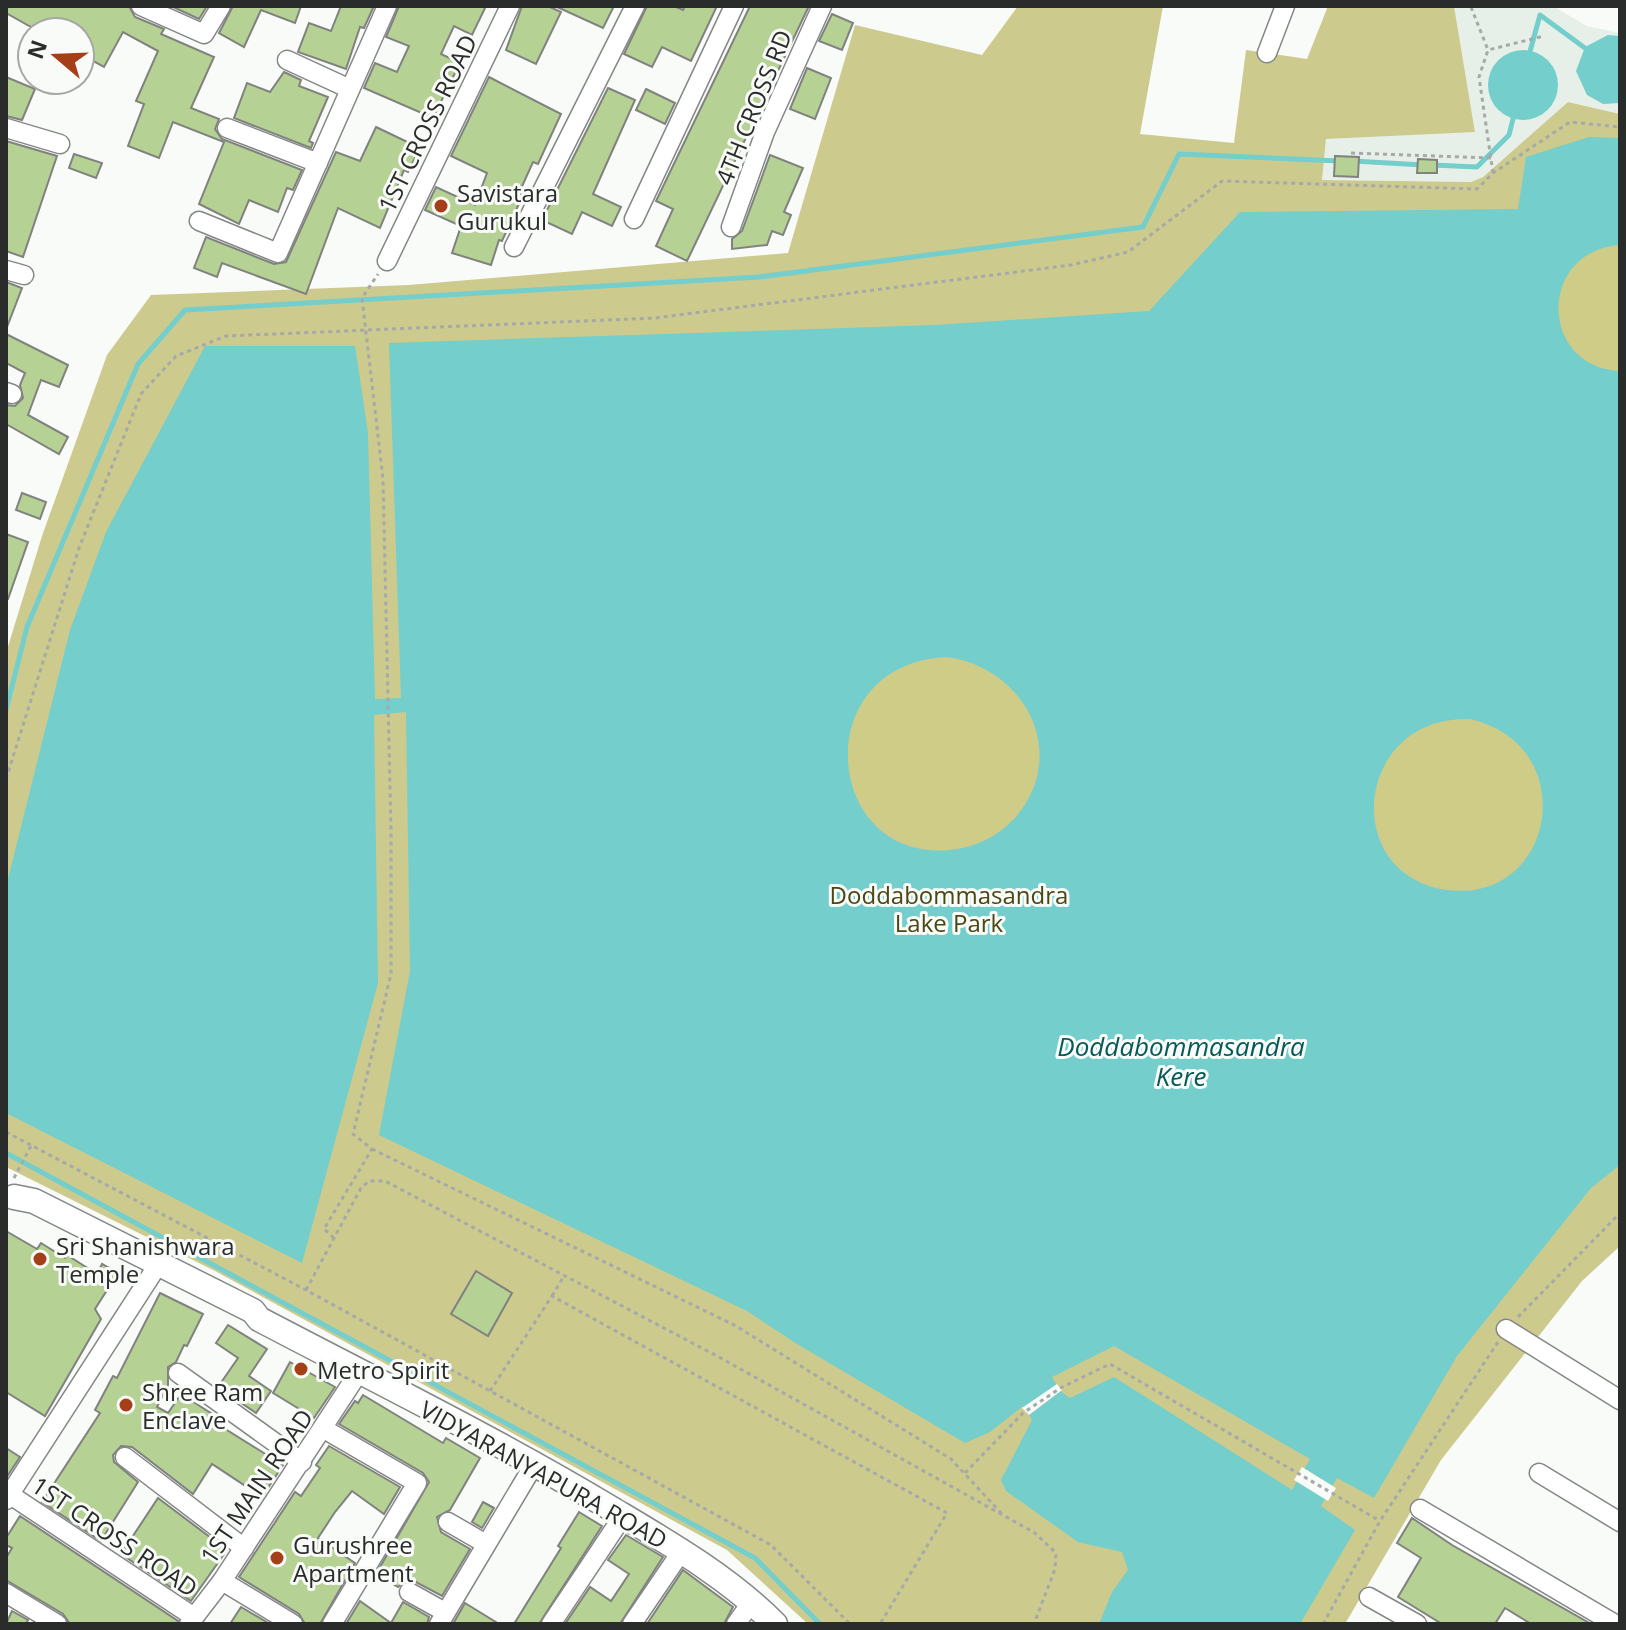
<svg xmlns="http://www.w3.org/2000/svg" width="1626" height="1630" font-family="'Open Sans',sans-serif">
	<style>
		.built { fill: #e7f0e8 }
		.green { fill: #cdca8e }
		.forest { fill: #cfcc88 }
		.water { fill: #73cecc; fill-rule: evenodd }
		.pier { fill: #f8fbf8 }
		.lines { fill: none; stroke-linecap: round; stroke-linejoin: round }
		.stream { stroke: #73cecc; stroke-width: 5 }
		.building { fill: #b5d193; stroke: #80827f; stroke-width: 2 }
		.minor-casing { stroke: #848785; stroke-width: 21 }
		.major-casing { stroke: #848785; stroke-width: 27 }
		.path { stroke: #a6a9a7; stroke-width: 3; stroke-dasharray: 4 4; stroke-linecap: butt }
		.minor { stroke: #fff; stroke-width: 18 }
		.major { stroke: #fff; stroke-width: 24 }
		.poi-dot { fill: #a53f18; stroke: #f8fbf8; stroke-width: 3 }
		.labels { text-anchor: middle; dominant-baseline: central; stroke-width: 6; stroke-linejoin: round; paint-order: stroke }
		.street-label { font-size: 24px; fill: #2a2b2b; stroke: #f8fbf8 }
		.poi-label { font-size: 24px; fill: #2a2b2b; stroke: #f8fbf8; text-anchor: start }
		.park-label { font-size: 24px; fill: #4b4714; stroke: #f8fbf8 }
		.water-label { font-size: 26px; font-style: italic; fill: #065a59; stroke: #f8fbf8 }
	</style>
	<rect width="100%" height="100%" fill="#f8fbf8"/>
	<polygon class="built" points="1454,6 1553,6 1587,26 1620,33 1620,114 1568,102 1483,177 1471,182 1322,180 1326,139 1475,131"/>
	<polygon class="green" points="1018,6 1163,6 1140,134 1234,143 1246,50 1307,59 1328,6 1454,6 1475,132 1326,139 1322,180 1471,182 1483,177 1568,102 1620,114 1620,1246 1582,1281 1441,1460 1345,1624 808,1624 727,1550 215,1271 6,1167 6,653 42,536 107,355 151,295 409,285 788,253 855,25 982,55"/>
	<g class="forest">
		<path d="M1620 245V371H1616C1536 357 1540 250 1620 245Z"/>
		<circle cx="942" cy="754" r="96"/>
		<circle cx="1459" cy="804" r="85"/>
	</g>
	<g class="water">
		<polygon points="1608,35 1620,36 1620,103 1603,104 1587,95 1576,71 1585,47"/>
		<circle cx="1523" cy="85" r="35"/>
		<path d="M1589 137 1620 138V245C1537 251 1539 368 1620 371V1165L1591 1188 1457 1356 1374 1498 1337 1478 1321 1506 1355 1530 1300 1624H1099L1112 1592 1128 1570 1122 1552 1078 1542 1006 1491 1001 1480 1032 1420 1023 1406 990 1432 965 1443 797 1344 747 1311 379 1135 410 971 406 712 374 715 378 983 302 1263 6 1113V887L70 630 106 532 205 346H355L368 433 375 699 401 698 389 343 935 325 1149 311 1240 212 1518 209 1526 157ZM947 657C1026 668 1071 755 1014 819 997 837 974 848 950 850 822 862 807 663 947 657ZM1470 719C1583 745 1556 904 1447 890 1339 876 1354 715 1470 719ZM1114 1346 1310 1459 1292 1490 1114 1377 1070 1398 1060 1391 1052 1377Z"/>
	</g>
	<g class="pier">
		<polygon points="1057,1384 1062,1390 1029,1415 1022,1408"/>
		<polygon points="1302,1467 1336,1488 1328,1501 1294,1480"/>
	</g>
	<g class="lines">
		<g class="stream">
			<polyline points="1529,55 1540,15 1589,51"/>
			<polyline points="1353,161 1423,165"/>
			<polyline points="1433,165 1477,167 1509,135 1514,115"/>
			<polyline points="6,710 27,627 138,364 185,310 759,277 1143,227 1179,154 1339,161"/>
			<polyline points="6,1153 755,1558 820,1624"/>
		</g>
	</g>
	<g class="building">
		<polygon points="6,6 129,6 135,17 164,29 161,34 214,57 191,108 219,119 215,129 222,139 302,170 293,190 287,188 278,212 249,200 239,224 199,204 224,142 173,122 159,158 128,146 144,104 136,101 158,51 123,32 104,67 80,54 80,32 40,32 6,13"/>
		<polygon points="171,6 207,6 199,19"/>
		<polygon points="233,6 301,6 295,23 261,10 244,47 219,33"/>
		<polygon points="341,6 374,6 364,28 360,27 346,69 298,52 309,23 331,31"/>
		<polygon points="399,6 486,6 472,35 454,26 441,54 460,63 433,118 364,88 375,63 397,72 409,46 386,37"/>
		<polygon points="522,6 548,6 561,12 536,64 506,50"/>
		<polygon points="555,6 614,6 603,28"/>
		<polygon points="647,6 674,6 683,10 685,6 717,6 691,61 662,47 652,67 624,54"/>
		<polygon points="750,6 809,6 687,261 656,246 673,209 656,201"/>
		<polygon points="832,14 853,23 842,50 819,41"/>
		<polygon points="807,68 831,78 815,119 790,109"/>
		<polygon points="284,72 301,80 299,86 328,97 309,141 313,143 311,148 234,118 247,83 270,92"/>
		<polygon points="6,77 35,89 22,120 6,116"/>
		<polygon points="489,77 561,114 538,164 533,162 519,193 523,195 502,241 499,240 491,265 452,253 461,226 425,210 436,187 475,205 487,173 451,156"/>
		<polygon points="608,88 635,100 593,194 621,207 612,226 582,212 572,234 542,220"/>
		<polygon points="646,89 675,103 665,124 636,110"/>
		<polygon points="376,127 420,148 408,172 404,170 380,228 338,208 306,294 222,263 217,277 194,268 206,237 274,264 286,262 336,152 360,161"/>
		<polygon points="6,141 57,156 23,257 6,251"/>
		<polygon points="74,154 102,163 96,178 69,168"/>
		<polygon points="770,155 803,168 784,212 791,215 783,235 772,231 767,245 732,249 732,239 742,231"/>
		<polygon points="1335,156 1359,157 1358,177 1334,176"/>
		<polygon points="1418,159 1437,160 1437,173 1417,173"/>
		<polygon points="6,282 22,288 7,327 6,327"/>
		<polygon points="6,334 68,365 59,387 41,380 28,415 68,437 59,454 6,424 6,405 15,406 23,398 20,385 25,373 6,363"/>
		<polygon points="22,493 46,502 40,519 16,510"/>
		<polygon points="6,534 28,542 8,599 6,599"/>
		<polygon points="6,1231 37,1249 41,1243 65,1258 67,1255 97,1274 102,1264 118,1273 95,1309 101,1319 45,1416 6,1392"/>
		<polygon points="476,1271 512,1293 488,1336 451,1314"/>
		<polygon points="160,1293 203,1314 187,1346 184,1345 176,1362 168,1367 168,1385 157,1407 168,1413 181,1394 217,1417 214,1422 283,1465 262,1497 212,1464 193,1494 132,1447 121,1446 113,1455 114,1462 138,1482 101,1541 42,1502 100,1413 95,1410 113,1376 117,1378"/>
		<polygon points="228,1325 267,1349 249,1376 271,1391 256,1413 218,1387 238,1358 216,1343"/>
		<polygon points="290,1362 335,1387 314,1418 273,1393"/>
		<polygon points="363,1395 443,1443 446,1438 480,1458 450,1510 437,1517 441,1532 470,1549 442,1596 414,1581 404,1581 398,1587 376,1574 429,1482 423,1473 339,1424 355,1401 358,1403"/>
		<polygon points="329,1446 400,1487 384,1514 352,1491 335,1512 318,1538 355,1563 320,1624 305,1624 299,1614 239,1577 295,1492 301,1496 320,1468 316,1465"/>
		<polygon points="6,1448 20,1457 6,1478"/>
		<polygon points="158,1498 227,1550 191,1601 121,1554"/>
		<polygon points="483,1502 494,1508 482,1528 472,1522"/>
		<polygon points="579,1512 602,1526 539,1624 514,1624 561,1548 558,1546"/>
		<polygon points="20,1516 178,1621 177,1624 70,1624 63,1614 6,1580 6,1558 12,1548 6,1545 6,1538"/>
		<polygon points="1412,1518 1452,1545 1591,1624 1531,1624 1505,1608 1495,1624 1442,1624 1398,1597 1421,1558 1397,1543"/>
		<polygon points="626,1535 663,1557 620,1624 565,1624 590,1587 611,1601 629,1574 608,1560"/>
		<polygon points="683,1570 733,1607 724,1624 647,1624"/>
		<polygon points="360,1601 391,1623 403,1602 429,1617 427,1624 346,1624"/>
		<polygon points="465,1603 499,1624 453,1624"/>
		<polygon points="241,1607 270,1624 230,1624"/>
		<polygon points="12,1611 28,1620 26,1624 6,1624"/>
	</g>
	<g class="lines">
		<g class="minor-casing">
			<g id="minor">
				<polyline points="141,6 204,34 221,6"/>
				<polyline points="1267,53 1285,6"/>
				<polyline points="287,60 350,89"/>
				<polyline points="6,128 60,144"/>
				<polyline points="227,128 318,163"/>
				<polyline points="634,219 734,6"/>
				<polyline points="199,221 278,253 387,6"/>
				<polyline points="731,227 765,132 822,6"/>
				<polyline points="514,247 635,6"/>
				<polyline points="387,261 510,6"/>
				<polyline points="6,270 24,275"/>
				<polyline points="6,392 12,394"/>
				<polyline points="1506,1329 1620,1400"/>
				<polyline points="178,1373 302,1462"/>
				<polyline points="324,1429 417,1483 332,1624"/>
				<polyline points="125,1457 244,1548"/>
				<polyline points="1539,1473 1620,1522"/>
				<polyline points="6,1492 194,1617"/>
				<polyline points="6,1500 152,1274"/>
				<polyline points="1420,1509 1615,1624"/>
				<polyline points="448,1522 486,1544"/>
				<polyline points="222,1581 293,1624"/>
				<polyline points="409,1592 445,1612"/>
				<polyline points="6,1593 57,1624"/>
				<polyline points="1369,1597 1417,1624"/>
				<polyline points="189,1624 222,1581 359,1372"/>
				<polyline points="439,1624 535,1463"/>
				<polyline points="551,1624 623,1516"/>
				<polyline points="632,1624 681,1552"/>
				<polyline points="736,1624 753,1600"/>
			</g>
		</g>
		<g class="major-casing">
			<path id="major" d="M14 1197 34 1201 253 1311 259 1319C377 1381 497 1440 612 1509 669 1543 728 1577 775 1624"/>
		</g>
		<g class="path">
			<polyline points="1471,7 1488,50"/>
			<polyline points="1351,153 1491,158"/>
			<polyline points="1493,173 1479,77 1488,50 1544,36"/>
			<polyline points="6,779 79,548 141,394 176,356 226,336 655,318 1071,265 1128,252 1222,181 1477,189 1493,173 1570,122 1620,127"/>
			<polyline points="6,1132 306,1290 771,1545 850,1624"/>
			<polyline points="372,1149 736,1326 951,1459 1002,1514"/>
			<polyline points="14,1178 31,1146"/>
			<polyline points="334,1238 324,1229 372,1149 353,1134 391,974 391,831 383,479 362,298 378,274"/>
			<polyline points="306,1290 361,1188 369,1181 385,1181 717,1356 1035,1533 1056,1553 1055,1569 1034,1624"/>
			<polyline points="552,1296 564,1276"/>
			<polyline points="1518,1317 1620,1213"/>
			<polyline points="490,1391 552,1296 947,1513 880,1624"/>
			<polyline points="965,1473 1023,1413 1062,1387 1110,1364 1380,1521"/>
			<polyline points="1323,1624 1380,1521 1498,1342"/>
		</g>
		<use href="#minor" class="minor"/>
		<use href="#major" class="major"/>
	</g>
	<g class="poi-dot">
		<circle cx="441" cy="206" r="8"/>
		<circle cx="40" cy="1259" r="8"/>
		<circle cx="301" cy="1369" r="8"/>
		<circle cx="126" cy="1405" r="8"/>
		<circle cx="277" cy="1558" r="8"/>
	</g>
	<g class="labels">
		<g class="street-label">
			<text transform="translate(753 107) rotate(-68)">4TH CROSS RD</text>
			<text transform="translate(427 123) rotate(-64)">1ST CROSS ROAD</text>
			<text transform="translate(544 1474) rotate(29)">VIDYARANYAPURA ROAD</text>
			<text transform="translate(256 1486) rotate(-56)">1ST MAIN ROAD</text>
			<text transform="translate(115 1536) rotate(34)">1ST CROSS ROAD</text>
		</g>
		<g class="poi-label">
			<text x="457" y="192">Savistara<tspan x="457" dy="28">Gurukul</tspan></text>
			<text x="56" y="1245">Sri Shanishwara<tspan x="56" dy="28">Temple</tspan></text>
			<text x="317" y="1369">Metro Spirit</text>
			<text x="142" y="1391">Shree Ram<tspan x="142" dy="28">Enclave</tspan></text>
			<text x="293" y="1544">Gurushree<tspan x="293" dy="28">Apartment</tspan></text>
		</g>
		<g class="park-label">
			<text x="949" y="894">Doddabommasandra<tspan x="949" dy="28">Lake Park</tspan></text>
		</g>
		<g class="water-label">
			<text x="1181" y="1046">Doddabommasandra<tspan x="1181" dy="30">Kere</tspan></text>
		</g>
	</g>
	<rect width="1626" height="1630" fill="none" stroke="#2a2b2b" stroke-width="16"/>
	<g transform="translate(56 56) rotate(289)"><circle r="38" fill="#f8fbf8" stroke="#a6a8a6" stroke-width="2"/>
	<path d="M0-6L14 30L0 20L-14 30Z" fill="#a53f18"/>
	<text y="-12" font-size="22" font-weight="bold" text-anchor="middle" fill="#2a2b2b">N</text>
	</g>
</svg>
